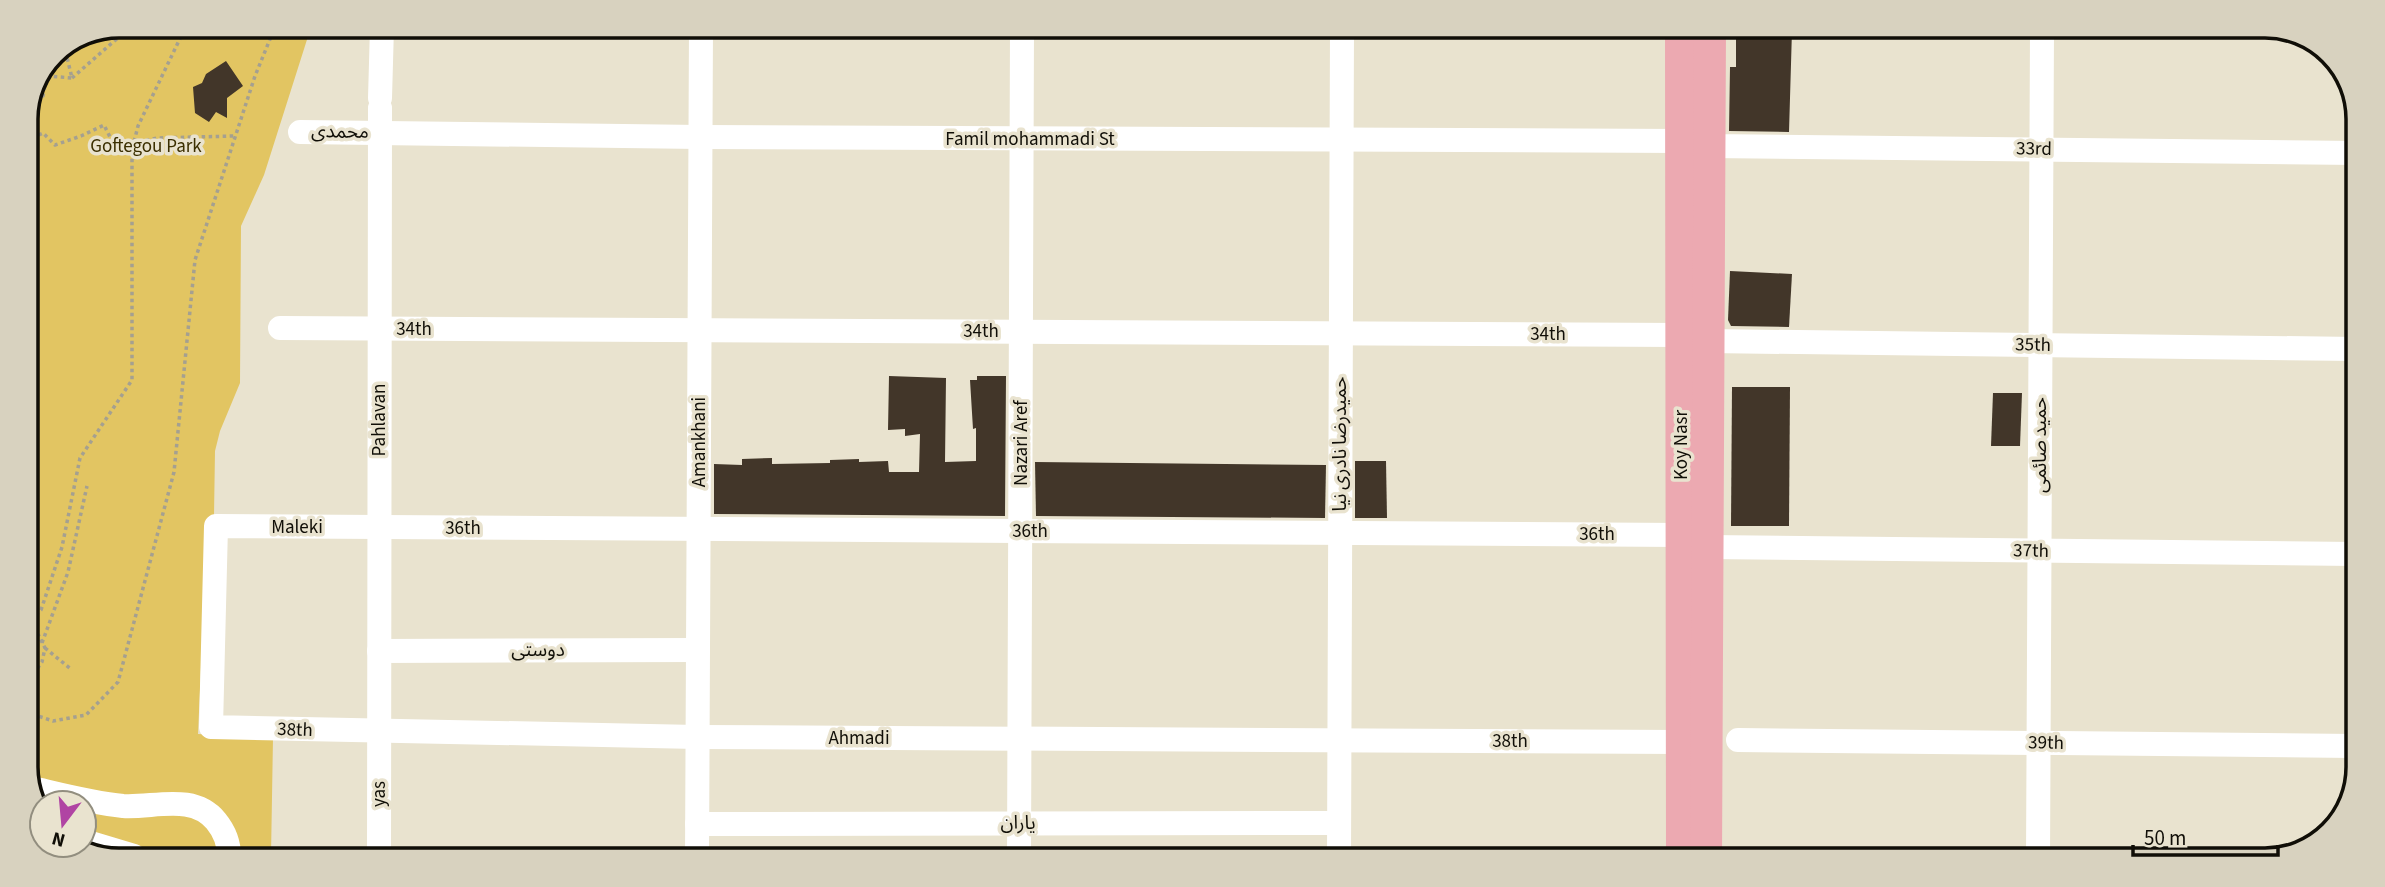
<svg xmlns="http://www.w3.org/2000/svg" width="2385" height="887" font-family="'Source Sans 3','Noto Sans Arabic',sans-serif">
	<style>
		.green { fill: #e2c562 }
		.building { fill: #423629 }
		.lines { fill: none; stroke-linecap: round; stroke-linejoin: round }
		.path { stroke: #a5a090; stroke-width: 3.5; stroke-dasharray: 3.5 3.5; stroke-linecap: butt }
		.minor { stroke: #fff; stroke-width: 24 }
		.major { stroke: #eca9b1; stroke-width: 32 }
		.labels { text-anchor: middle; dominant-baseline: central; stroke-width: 7; stroke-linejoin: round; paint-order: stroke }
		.street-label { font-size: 19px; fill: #100e07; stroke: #e9e3cf }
		.park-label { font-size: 19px; fill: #3b2f00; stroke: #e9e3cf }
		.rim { fill: none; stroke: #100e07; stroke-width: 3.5 }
	</style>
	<rect width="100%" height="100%" fill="#e9e3cf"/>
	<polygon class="green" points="120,26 311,27 264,175 241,226 240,383 220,431 215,451 214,515 202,645 198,734 273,738 271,856 89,856 74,845 84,845 84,803 42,803 42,815 26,774 26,114 54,53"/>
	<g class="building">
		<polygon points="1736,30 1792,30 1789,132 1729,131 1730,67 1736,67"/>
		<polygon points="226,61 243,86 227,98 227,118 216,112 209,122 195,113 193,87 202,83 206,74"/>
		<polygon points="1730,271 1792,274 1789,327 1731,326 1728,320"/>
		<polygon points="889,376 946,378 945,462 976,461 976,428 973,429 970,380 977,380 977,376 1006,376 1005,516 714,514 714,464 742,465 742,459 772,458 772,464 830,463 830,460 859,459 859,462 888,461 889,472 919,472 920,434 905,436 905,429 888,430"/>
		<polygon points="1732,387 1790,387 1789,526 1731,526"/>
		<polygon points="1993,393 2022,393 2020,446 1991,446"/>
		<polygon points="1355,461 1386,461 1387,518 1355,518"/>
		<polygon points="1035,462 1326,465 1325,518 1036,516"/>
	</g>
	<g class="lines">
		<g class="path">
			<polyline points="155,26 182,35"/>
			<polyline points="72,78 120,36 138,26"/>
			<polyline points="37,91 43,96 47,76 72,78 65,49"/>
			<polyline points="26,141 43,133 55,145 81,136 104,125 111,139 134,143 157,138 234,136"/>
			<polyline points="28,623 39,636 45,648 42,662 30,679 29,713"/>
			<polyline points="26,625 41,610 62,547 80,458 132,380 132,150 138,126 186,26"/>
			<polyline points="42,643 68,572 87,486"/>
			<polyline points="45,648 72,670"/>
			<polyline points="26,712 53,721 86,715 118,682 174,472 195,260 255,76 275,27"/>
		</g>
		<g class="minor">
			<polyline points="380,98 382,27"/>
			<polyline points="300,132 700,137 1681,141 1709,146 2358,153"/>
			<polyline points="280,328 1681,335"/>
			<polyline points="1708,341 2357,349"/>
			<polyline points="1708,547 2355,554"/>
			<polyline points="379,651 698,650"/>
			<polyline points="1738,740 2354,746"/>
			<polyline points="1682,742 697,737 211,727 216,526 1682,535"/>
			<path d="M32 788C62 795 92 803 123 806 154 808 193 793 216 821 225 832 229 842 229 856"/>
			<polyline points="697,824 1339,823"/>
			<polyline points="84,841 134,856"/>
			<polyline points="379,856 380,108"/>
			<polyline points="697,857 701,28"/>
			<polyline points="1019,858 1022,28"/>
			<polyline points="1339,859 1342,29"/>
			<polyline points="2038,860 2042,31"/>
		</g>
		<g class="major">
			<polyline points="1681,30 1682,859"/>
			<polyline points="1706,859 1710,30"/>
		</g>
	</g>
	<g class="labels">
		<g class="street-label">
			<text transform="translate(340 132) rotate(1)">محمدی</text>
			<text x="1030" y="139">Famil mohammadi St</text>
			<text transform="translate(2034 149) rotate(1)">33rd</text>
			<text x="414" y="329">34th</text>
			<text x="981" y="331">34th</text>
			<text x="1548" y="334">34th</text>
			<text transform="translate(2033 345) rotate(1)">35th</text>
			<text transform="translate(379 420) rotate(-90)">Pahlavan</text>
			<text transform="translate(699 442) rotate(-90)">Amankhani</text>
			<text transform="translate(1021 443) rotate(-90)">Nazari Aref</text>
			<text transform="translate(1340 444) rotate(-90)">حمیدرضا نادری نیا</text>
			<text transform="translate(1681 445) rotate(-90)">Koy Nasr</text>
			<text transform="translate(2040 445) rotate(-90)">حمید صائمی</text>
			<text x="297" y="527">Maleki</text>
			<text x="463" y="528">36th</text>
			<text x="1030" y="531">36th</text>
			<text x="1597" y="534">36th</text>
			<text transform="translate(2031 551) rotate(1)">37th</text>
			<text x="538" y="650">دوستی</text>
			<text transform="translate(295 730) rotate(2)">38th</text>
			<text x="859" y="738">Ahmadi</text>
			<text x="1510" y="741">38th</text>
			<text transform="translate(2046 743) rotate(1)">39th</text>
			<text transform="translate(379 794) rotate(-90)">yas</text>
			<text x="1018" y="823">یاران</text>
		</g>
		<g class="park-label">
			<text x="146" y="146">Goftegou Park</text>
		</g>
	</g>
	<path d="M0 0H2385V887H0ZM119 38H2265A81 81 0 0 1 2346 119V767A81 81 0 0 1 2265 848H119A81 81 0 0 1 38 767V119A81 81 0 0 1 119 38Z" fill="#d8d2bf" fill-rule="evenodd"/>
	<path class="rim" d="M119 38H2265A81 81 0 0 1 2346 119V767A81 81 0 0 1 2265 848H119A81 81 0 0 1 38 767V119A81 81 0 0 1 119 38Z"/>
	<g transform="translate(63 824) rotate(196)"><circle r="33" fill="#e9e3cf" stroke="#928e7f" stroke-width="2"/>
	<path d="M0-5L12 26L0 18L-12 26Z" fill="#b044a3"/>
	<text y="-10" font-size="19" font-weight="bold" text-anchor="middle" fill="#100e07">N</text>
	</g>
	<path d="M2133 845v10h145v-10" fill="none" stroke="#100e07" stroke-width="3.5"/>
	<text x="2144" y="845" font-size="21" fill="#100e07" stroke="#e9e3cf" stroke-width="5" paint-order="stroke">50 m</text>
</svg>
